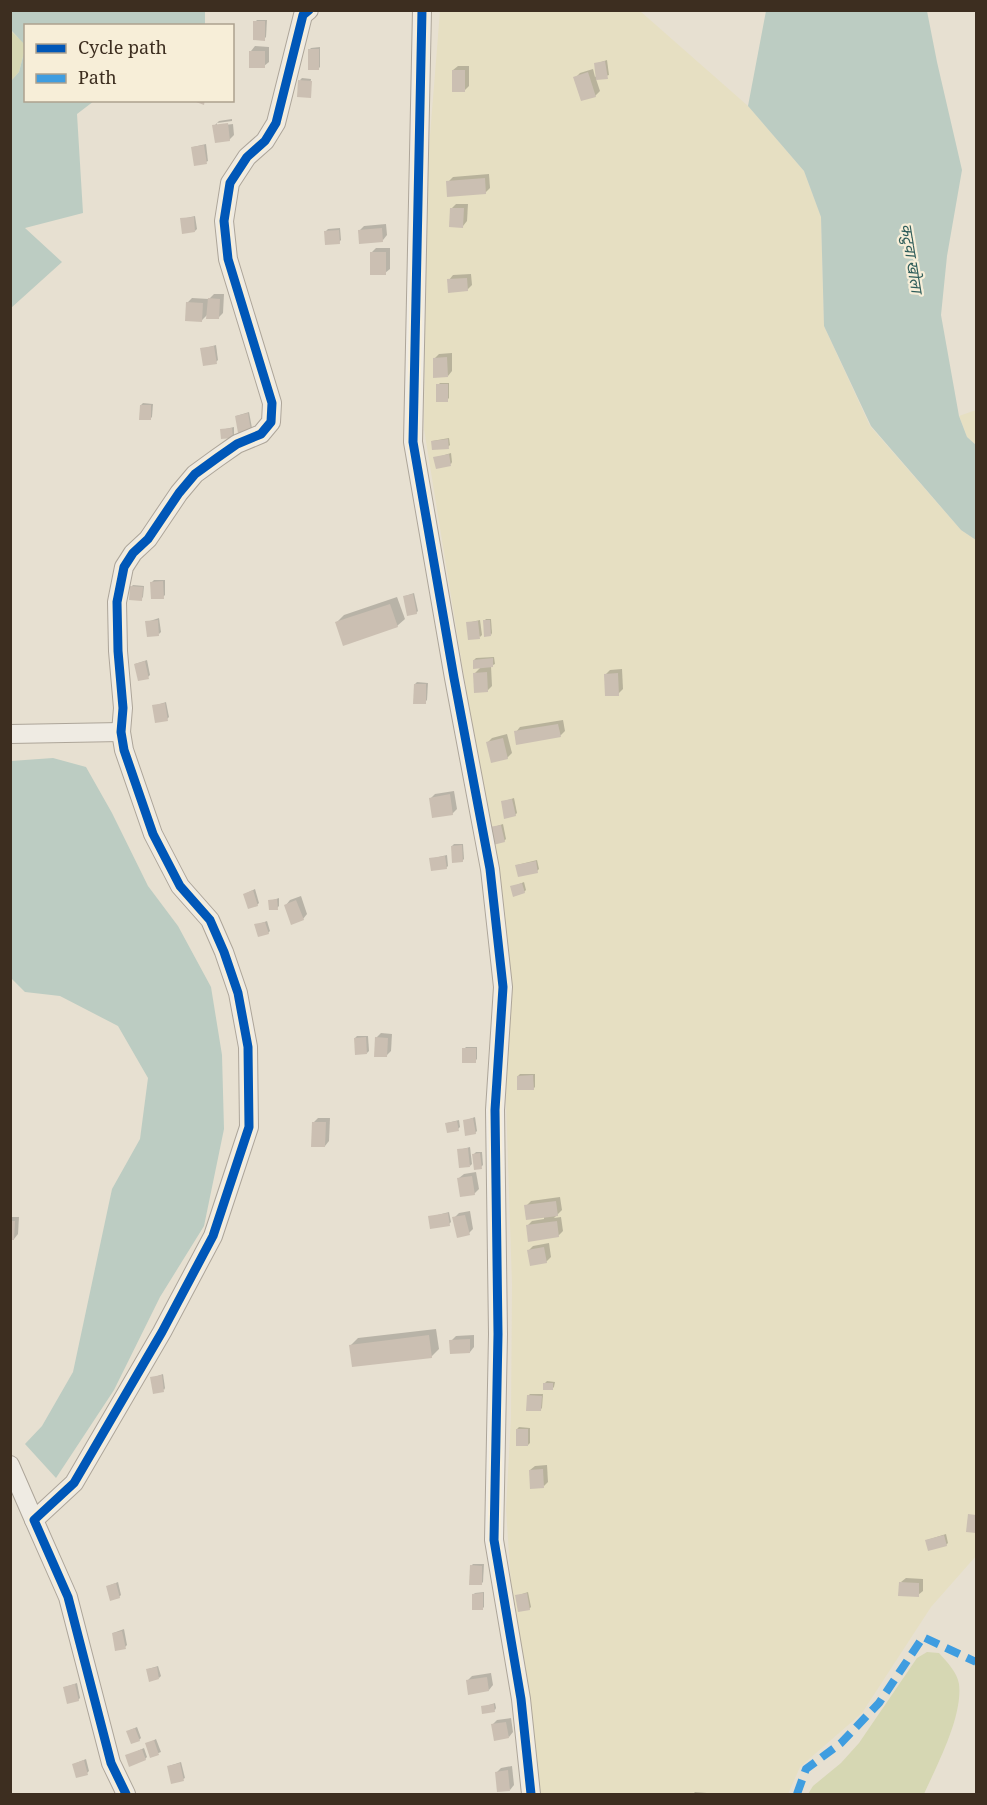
<svg xmlns="http://www.w3.org/2000/svg" width="987" height="1805" font-family="'Noto Serif','Noto Sans Devanagari',serif">
	<style>
		.farmland { fill: #e6dfc2 }
		.green { fill: #d6d7b3 }
		.water { fill: #bcccc2 }
		.shadow { fill: #0003 }
		.building { fill: #cbbfb2 }
		.lines { fill: none; stroke-linecap: round; stroke-linejoin: round }
		.minor-casing { stroke: #ada599; stroke-width: 20 }
		.minor { stroke: #efebe3; stroke-width: 18 }
		.quiet { stroke: #3f9de0; stroke-width: 8; stroke-dasharray: 15 8; stroke-linecap: butt }
		.cycleway-casing { stroke: #f7eed8; stroke-width: 13 }
		.cycleway { stroke: #0057b8; stroke-width: 9 }
		.labels { text-anchor: middle; dominant-baseline: central; stroke-width: 4.5; stroke-linejoin: round; paint-order: stroke }
		.water-label { font-size: 16px; font-style: italic; fill: #2f5d5a; stroke: #f7eed8 }
	</style>
	<rect width="100%" height="100%" fill="#e7e0d1"/>
	<g class="farmland">
		<polygon points="440,11 640,11 748,106 804,171 821,217 824,326 870,426 961,530 976,540 976,1556 931,1607 862,1713 800,1767 788,1794 538,1794 511,1585 506,1509 511,1417 512,1284 506,1102 507,1022 477,757 424,429 427,173"/>
		<polygon points="976,410 976,445 967,437 959,416"/>
	</g>
	<g class="green">
		<polygon points="10,30 26,45 19,72 11,81"/>
		<path d="M927 1652 939 1653C947 1662 957 1672 959 1684 963 1716 937 1765 924 1794H808L813 1786 841 1763 859 1743 917 1658Z"/>
	</g>
	<g class="water">
		<polygon points="10,11 205,11 205,25 26,26 25,45 11,30"/>
		<polygon points="766,11 927,11 937,62 962,170 947,256 941,315 959,416 967,437 976,445 976,540 961,530 871,426 824,326 821,217 804,171 748,106"/>
		<polygon points="25,49 26,100 94,101 77,114 83,213 25,228 62,262 11,308 11,81 19,72"/>
		<polygon points="53,758 86,767 112,813 148,886 178,926 211,987 222,1055 224,1129 204,1226 160,1297 114,1390 56,1478 25,1444 42,1426 73,1372 112,1189 140,1139 148,1078 118,1026 60,996 25,992 11,978 11,761"/>
	</g>
	<g class="shadow">
		<polygon points="257,20 267,20 266,37 264,39 255,22"/>
		<polygon points="255,46 269,47 269,62 264,66 251,51"/>
		<polygon points="320,47 320,67 318,69 309,50 311,48"/>
		<polygon points="607,60 609,75 596,79 600,91 595,96 575,78 580,73 593,69 595,77 597,76 595,64"/>
		<polygon points="458,66 469,66 469,86 464,91 453,70"/>
		<polygon points="302,78 311,79 309,96 300,80"/>
		<polygon points="232,119 232,121 217,123 217,126 233,124 234,135 229,140 214,126 219,121"/>
		<polygon points="206,144 208,161 206,162 193,147"/>
		<polygon points="489,174 490,188 485,193 448,182 453,177"/>
		<polygon points="456,204 468,204 467,221 463,226 451,209"/>
		<polygon points="195,216 197,229 195,231 182,219"/>
		<polygon points="386,224 387,235 383,240 359,231 364,226"/>
		<polygon points="340,228 341,240 339,242 326,231 328,229"/>
		<polygon points="376,248 390,248 390,269 385,273 371,253"/>
		<polygon points="471,274 472,285 467,290 449,280 453,275"/>
		<polygon points="214,294 224,294 223,313 218,318 208,314 202,320 187,303 192,298 209,299"/>
		<polygon points="216,345 218,360 216,362 202,349"/>
		<polygon points="452,353 452,371 448,376 434,359 439,354"/>
		<polygon points="440,383 449,383 449,398 447,400 438,385"/>
		<polygon points="143,403 153,404 152,417 150,419 141,405"/>
		<polygon points="249,412 252,428 250,430 236,416"/>
		<polygon points="234,427 234,435 232,437 221,430"/>
		<polygon points="449,438 450,445 448,447 432,441"/>
		<polygon points="451,453 452,462 451,464 435,458"/>
		<polygon points="154,580 165,580 165,595 163,597 152,582"/>
		<polygon points="133,585 144,586 143,597 141,599 131,587"/>
		<polygon points="414,593 418,611 416,613 405,596"/>
		<polygon points="397,597 405,619 397,626 337,622 344,615"/>
		<polygon points="159,618 161,632 159,634 147,622"/>
		<polygon points="486,619 491,619 492,633 491,635 484,621"/>
		<polygon points="480,620 482,635 480,637 467,623"/>
		<polygon points="494,657 495,664 491,666 492,686 487,691 475,673 481,667 474,660 476,658"/>
		<polygon points="147,660 150,675 148,677 135,664"/>
		<polygon points="622,669 623,689 618,694 605,675 610,670"/>
		<polygon points="417,682 428,683 427,700 425,702 415,684"/>
		<polygon points="166,702 169,717 167,719 154,706"/>
		<polygon points="563,720 565,731 560,736 516,732 520,727"/>
		<polygon points="507,734 512,753 507,758 488,742 492,738"/>
		<polygon points="454,791 457,809 452,814 431,798 435,794"/>
		<polygon points="514,798 517,813 515,815 502,802"/>
		<polygon points="503,824 506,839 504,841 491,828"/>
		<polygon points="454,844 463,844 464,859 462,861 452,846"/>
		<polygon points="447,855 448,866 446,868 430,859"/>
		<polygon points="537,860 539,869 537,871 517,865"/>
		<polygon points="524,882 526,890 524,892 512,887"/>
		<polygon points="255,889 259,903 257,905 245,894"/>
		<polygon points="301,896 307,914 303,919 286,905 290,900"/>
		<polygon points="279,898 279,906 277,908 270,901"/>
		<polygon points="267,921 270,931 268,933 256,925"/>
		<polygon points="381,1033 392,1034 391,1051 386,1056 376,1038"/>
		<polygon points="357,1036 368,1036 369,1051 367,1053 355,1038"/>
		<polygon points="466,1047 477,1047 477,1059 475,1061 464,1049"/>
		<polygon points="520,1074 535,1074 535,1087 533,1089 518,1076"/>
		<polygon points="475,1117 477,1131 475,1133 464,1121"/>
		<polygon points="318,1118 330,1118 329,1141 325,1146 313,1123"/>
		<polygon points="459,1120 460,1127 458,1129 447,1123"/>
		<polygon points="470,1147 472,1164 470,1166 459,1150"/>
		<polygon points="476,1152 482,1152 483,1165 481,1167 474,1154"/>
		<polygon points="476,1172 479,1189 474,1194 459,1178 464,1174"/>
		<polygon points="560,1197 562,1210 554,1218 561,1217 563,1231 558,1236 527,1226 532,1221 544,1219 544,1217 526,1206 531,1201"/>
		<polygon points="470,1211 473,1229 469,1233 454,1218 459,1213"/>
		<polygon points="449,1212 451,1222 449,1224 430,1217"/>
		<polygon points="10,1217 19,1217 18,1234 14,1239 10,1239"/>
		<polygon points="549,1243 551,1257 546,1262 528,1251 533,1246"/>
		<polygon points="436,1329 439,1349 431,1357 351,1345 358,1338"/>
		<polygon points="474,1335 474,1347 470,1352 451,1341 456,1336"/>
		<polygon points="163,1374 165,1388 164,1390 152,1378"/>
		<polygon points="547,1381 555,1382 554,1387 552,1389 545,1383"/>
		<polygon points="530,1394 543,1394 542,1408 540,1410 528,1396"/>
		<polygon points="519,1427 530,1428 530,1443 528,1445 517,1429"/>
		<polygon points="547,1465 548,1482 544,1486 530,1470 535,1466"/>
		<polygon points="946,1534 948,1543 946,1545 927,1540"/>
		<polygon points="473,1564 484,1564 483,1582 481,1584 471,1566"/>
		<polygon points="906,1578 923,1579 923,1591 918,1595 901,1582"/>
		<polygon points="118,1582 121,1595 119,1597 108,1586"/>
		<polygon points="484,1592 484,1607 482,1609 473,1595 475,1593"/>
		<polygon points="528,1592 531,1607 529,1609 516,1596"/>
		<polygon points="124,1629 127,1645 125,1647 113,1633"/>
		<polygon points="158,1666 161,1676 159,1678 148,1669"/>
		<polygon points="491,1673 493,1685 489,1690 467,1681 472,1676"/>
		<polygon points="77,1683 80,1698 78,1700 65,1687"/>
		<polygon points="495,1703 496,1708 495,1710 483,1707"/>
		<polygon points="511,1718 513,1732 509,1737 492,1725 497,1720"/>
		<polygon points="137,1727 141,1738 139,1740 130,1730"/>
		<polygon points="156,1739 161,1752 151,1756 147,1744"/>
		<polygon points="144,1748 147,1757 145,1759 127,1756"/>
		<polygon points="86,1759 89,1771 87,1773 74,1764"/>
		<polygon points="181,1762 185,1778 183,1779 169,1766"/>
		<polygon points="512,1766 514,1785 510,1790 497,1772 501,1768"/>
		<polygon points="695,1792 719,1794 693,1794"/>
	</g>
	<g class="building">
		<polygon points="253,21 265,21 265,41 253,40"/>
		<rect x="308" y="49" width="11" height="21"/>
		<rect x="249" y="51" width="16" height="17"/>
		<polygon points="605,61 608,79 596,80 594,63"/>
		<rect x="452" y="70" width="13" height="22"/>
		<polygon points="588,72 596,97 581,101 573,77"/>
		<polygon points="298,80 312,81 311,98 297,97"/>
		<polygon points="191,100 205,100 204,105"/>
		<polygon points="228,123 230,141 215,143 212,125"/>
		<polygon points="204,145 207,164 194,166 191,147"/>
		<polygon points="485,178 486,194 447,197 446,181"/>
		<polygon points="450,208 464,208 463,228 449,227"/>
		<polygon points="194,217 195,232 182,234 180,218"/>
		<polygon points="382,228 383,242 359,244 358,230"/>
		<polygon points="339,230 340,244 325,245 324,231"/>
		<rect x="370" y="252" width="16" height="23"/>
		<polygon points="467,278 468,291 448,293 447,279"/>
		<polygon points="208,298 220,299 219,319 206,319"/>
		<polygon points="186,302 203,303 202,322 185,321"/>
		<polygon points="214,346 217,364 203,366 200,348"/>
		<polygon points="447,357 448,377 433,378 433,358"/>
		<rect x="436" y="384" width="12" height="18"/>
		<polygon points="140,405 151,405 151,420 139,420"/>
		<polygon points="248,413 251,431 238,433 235,416"/>
		<polygon points="232,428 233,438 221,439 220,429"/>
		<polygon points="448,439 449,449 432,450 431,441"/>
		<polygon points="449,454 451,466 436,469 433,457"/>
		<polygon points="163,581 164,599 151,599 150,582"/>
		<polygon points="130,586 143,587 142,601 129,600"/>
		<polygon points="413,594 417,614 407,616 403,596"/>
		<polygon points="390,604 398,627 343,646 335,622"/>
		<polygon points="158,620 159,636 147,637 145,621"/>
		<polygon points="483,620 490,620 491,636 484,637"/>
		<polygon points="478,621 480,639 468,640 466,622"/>
		<polygon points="493,658 493,667 473,669 473,660"/>
		<polygon points="145,661 149,679 138,681 134,664"/>
		<polygon points="487,672 488,692 474,693 473,673"/>
		<polygon points="618,673 619,696 605,696 604,674"/>
		<polygon points="414,684 426,684 426,704 413,704"/>
		<polygon points="165,703 168,721 155,723 152,705"/>
		<polygon points="558,724 561,737 516,745 514,731"/>
		<polygon points="503,738 508,759 491,763 486,742"/>
		<polygon points="450,794 453,815 432,818 429,798"/>
		<polygon points="512,799 516,816 504,819 501,801"/>
		<polygon points="501,825 505,842 493,845 489,827"/>
		<polygon points="462,845 463,862 452,863 451,846"/>
		<polygon points="445,856 447,869 431,871 429,858"/>
		<polygon points="536,861 538,873 518,877 515,865"/>
		<polygon points="522,883 525,893 513,897 510,886"/>
		<polygon points="253,890 258,906 248,909 243,894"/>
		<polygon points="277,899 278,910 269,910 268,900"/>
		<polygon points="296,900 304,920 291,925 284,905"/>
		<polygon points="265,922 269,934 258,937 254,924"/>
		<polygon points="366,1037 367,1054 355,1055 354,1038"/>
		<polygon points="375,1037 388,1038 387,1057 374,1057"/>
		<rect x="462" y="1048" width="14" height="15"/>
		<polygon points="533,1075 534,1090 517,1090 517,1076"/>
		<polygon points="473,1118 476,1134 465,1136 463,1120"/>
		<polygon points="457,1121 459,1131 447,1133 445,1123"/>
		<polygon points="312,1122 326,1122 325,1147 311,1147"/>
		<polygon points="468,1148 470,1167 459,1168 457,1149"/>
		<polygon points="480,1153 482,1169 474,1170 472,1154"/>
		<polygon points="472,1176 475,1195 460,1197 457,1178"/>
		<polygon points="556,1201 558,1216 526,1220 524,1205"/>
		<polygon points="448,1213 450,1226 430,1229 428,1216"/>
		<polygon points="465,1215 470,1235 457,1238 452,1217"/>
		<polygon points="10,1221 15,1221 14,1240 10,1240"/>
		<polygon points="557,1221 559,1237 528,1242 526,1225"/>
		<polygon points="544,1247 547,1263 530,1266 527,1250"/>
		<polygon points="429,1335 432,1358 352,1367 349,1345"/>
		<polygon points="470,1339 470,1353 450,1354 449,1340"/>
		<polygon points="162,1375 164,1392 153,1394 150,1377"/>
		<rect x="543" y="1383" width="10" height="7"/>
		<polygon points="527,1395 542,1396 541,1411 526,1411"/>
		<rect x="516" y="1429" width="12" height="17"/>
		<polygon points="543,1469 544,1488 530,1489 529,1470"/>
		<polygon points="968,1514 976,1515 976,1533 966,1532"/>
		<polygon points="944,1535 947,1546 928,1551 925,1540"/>
		<polygon points="470,1565 482,1566 482,1585 469,1585"/>
		<polygon points="899,1582 919,1583 919,1597 898,1596"/>
		<polygon points="116,1583 120,1598 110,1601 106,1586"/>
		<polygon points="483,1593 483,1610 472,1610 472,1594"/>
		<polygon points="527,1593 530,1610 518,1612 515,1595"/>
		<polygon points="122,1631 126,1649 115,1651 112,1633"/>
		<polygon points="157,1667 159,1679 149,1682 146,1669"/>
		<polygon points="487,1677 489,1691 468,1695 466,1680"/>
		<polygon points="75,1684 79,1701 67,1704 63,1687"/>
		<polygon points="494,1704 495,1712 482,1714 481,1706"/>
		<polygon points="506,1722 509,1738 494,1741 491,1724"/>
		<polygon points="135,1728 140,1741 131,1744 126,1731"/>
		<polygon points="154,1740 159,1755 150,1758 145,1743"/>
		<polygon points="142,1749 146,1760 129,1767 125,1755"/>
		<polygon points="84,1760 88,1775 76,1778 72,1764"/>
		<polygon points="180,1763 184,1781 171,1784 167,1766"/>
		<polygon points="508,1770 510,1791 497,1792 495,1772"/>
	</g>
	<g class="lines">
		<g class="minor-casing">
			<g id="minor">
				<polyline points="422,10 413,442 454,678 490,869 503,987 495,1110 498,1334 494,1540 521,1699 531,1794"/>
				<polyline points="10,734 121,732"/>
				<polyline points="10,1465 34,1520"/>
				<polyline points="126,1794 111,1763 68,1597 34,1520 74,1483 162,1332 213,1236 249,1127 248,1047 238,993 224,952 210,920 180,886 153,834 124,750 121,732 123,708 118,651 117,602 124,567 133,553 148,539 179,493 195,474 217,458 237,444 261,434 271,422 272,403 228,259 224,221 230,183 247,157 265,141 276,123 303,15 309,10"/>
			</g>
		</g>
		<use href="#minor" class="minor"/>
		<polyline class="quiet" points="797,1794 806,1769 841,1743 879,1703 923,1637 976,1662"/>
		<g class="cycleway-casing">
			<g id="cycleway">
				<polyline points="422,10 413,442 454,678 490,869 503,987 495,1110 498,1334 494,1540 521,1699 531,1794"/>
				<polyline points="126,1794 111,1763 68,1597 34,1520 74,1483 162,1332 213,1236 249,1127 248,1047 238,993 224,952 210,920 180,886 153,834 124,750 121,732 123,708 118,651 117,602 124,567 133,553 148,539 179,493 195,474 217,458 237,444 261,434 271,422 272,403 228,259 224,221 230,183 247,157 265,141 276,123 303,15 309,10"/>
			</g>
		</g>
		<use href="#cycleway" class="cycleway"/>
	</g>
	<g class="labels">
		<g class="water-label">
			<text transform="translate(912 258) rotate(81)">कटुवा खोला</text>
		</g>
	</g>
	<rect width="987" height="1805" fill="none" stroke="#3d2e20" stroke-width="24"/>
	<rect x="24" y="24" width="210" height="78" fill="#f7eed8" stroke="#ada18e" stroke-width="1.5"/>
	<rect x="36" y="44" width="30" height="9" fill="#0057b8" stroke="#ada18e" stroke-width="1.5"/>
	<text x="78" y="54" font-size="18" fill="#3d2e20">Cycle path</text>
	<rect x="36" y="74" width="30" height="9" fill="#3f9de0" stroke="#ada18e" stroke-width="1.5"/>
	<text x="78" y="84" font-size="18" fill="#3d2e20">Path</text>
</svg>
